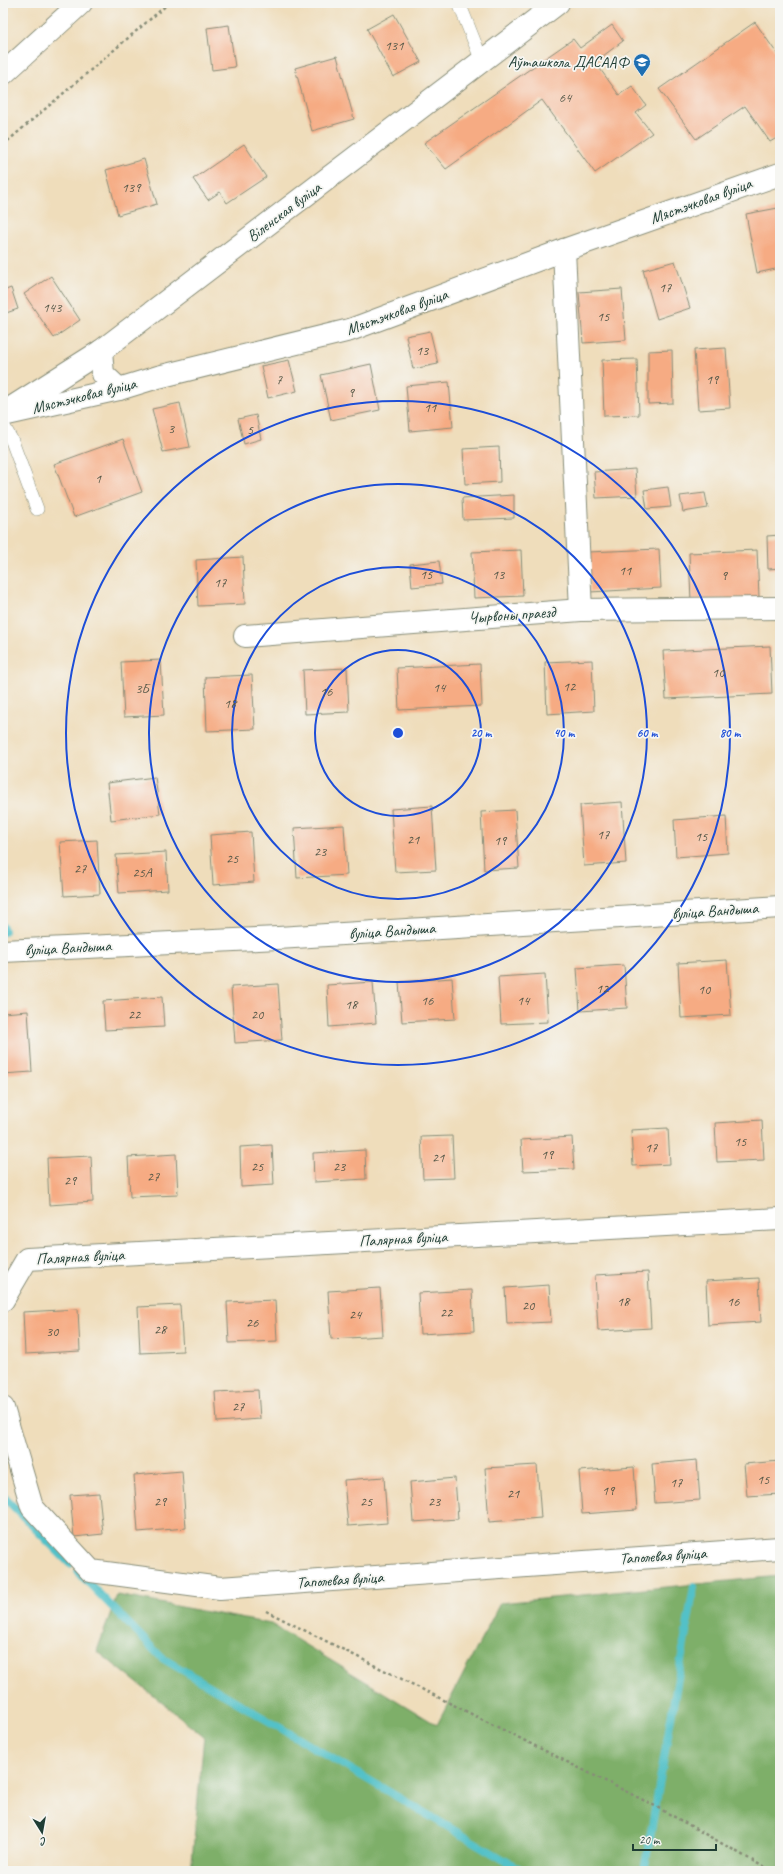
<svg xmlns="http://www.w3.org/2000/svg" width="783" height="1874" font-family="Caveat,sans-serif">
	<style>
		.forest { fill: #7eaf69; stroke: #4e764e }
		.lines { fill: none; stroke-linecap: round; stroke-linejoin: round }
		.stream { stroke: #53c1c8; stroke-width: 8 }
		.building { fill: #f6ab83 }
		.service-casing { stroke: #878d78; stroke-width: 14 }
		.minor-casing { stroke: #878d78; stroke-width: 24 }
		.primary-casing { stroke: #878d78; stroke-width: 24 }
		.path { stroke: #878d78; stroke-width: 2.5; stroke-dasharray: 3 3; stroke-linecap: butt }
		.service { stroke: #fff; stroke-width: 13 }
		.minor { stroke: #fff; stroke-width: 22 }
		.primary { stroke: #fff; stroke-width: 22 }
		.ring { fill: none; stroke: #1d4ed8; stroke-width: 2 }
		.labels { text-anchor: middle; dominant-baseline: central; stroke-width: 3.5; stroke-linejoin: round; paint-order: stroke }
		.number-label { font-size: 14px; fill: #555848 }
		.poi-label { font-size: 16px; fill: #1f3d34; stroke: #f6f6f2; text-anchor: end }
		.street-label { font-size: 16px; fill: #1f3d34; stroke: #f6f6f2 }
		.centre { fill: #1d4ed8; stroke: #f6f6f2; stroke-width: 2 }
		.ring-label { font-size: 12px; text-anchor: middle; font-weight: bold; fill: #1d4ed8; stroke: #f6f6f2; stroke-width: 3.5; stroke-linejoin: round; paint-order: stroke }
	</style>
	<rect width="100%" height="100%" fill="#f6f6f2"/>
	<filter id="ink" filterUnits="userSpaceOnUse"><feTurbulence type="fractalNoise" baseFrequency=".025" numOctaves="2"/><feDisplacementMap in="SourceGraphic" scale="8" xChannelSelector="R" yChannelSelector="G"/><feConvolveMatrix kernelMatrix="1 2 1 2 8 2 1 2 1" color-interpolation-filters="sRGB"/></filter>
	<filter id="wash" filterUnits="userSpaceOnUse"><feTurbulence type="fractalNoise" baseFrequency=".012" numOctaves="4" result="noise"/><feDisplacementMap in="SourceGraphic" scale="16" xChannelSelector="R" yChannelSelector="G"/><feGaussianBlur stdDeviation="0.9" result="paint"/><feColorMatrix in="noise" values="0 0 0 0 0 0 0 0 0 0 0 0 0 0 0 0 0 1.4 0 .05"/><feComposite in="paint" operator="in"/></filter>
	<g filter="url(#wash)">
		<rect width="100%" height="100%" fill="#efddbb"/>
		<polygon class="forest" points="780,1576 780,1871 191,1871 204,1736 97,1651 117,1595 271,1624 437,1725 500,1603"/>
		<g class="lines">
			<g class="stream">
				<polyline points="3,927 4,932"/>
				<polyline points="3,1496 70,1564"/>
				<polyline points="78,1572 162,1658 523,1871"/>
				<polyline points="644,1871 694,1587"/>
			</g>
		</g>
		<g id="blocks">
			<g class="building">
				<polygon points="394,14 421,62 393,77 367,29"/>
				<polygon points="755,22 780,58 780,136 770,142 745,106 696,139 659,89"/>
				<polygon points="229,25 235,67 212,70 207,28"/>
				<polygon points="612,25 623,41 595,62 619,95 632,86 646,105 636,113 652,133 595,173 542,100 446,169 424,143 573,39 580,48"/>
				<polygon points="337,56 354,119 312,131 295,68"/>
				<polygon points="244,144 266,177 227,203 220,192 208,200 193,179"/>
				<polygon points="144,159 157,204 118,215 106,170"/>
				<polygon points="778,208 780,220 780,268 757,273 746,214"/>
				<polygon points="675,261 690,308 657,319 643,270"/>
				<polygon points="51,276 80,320 54,338 24,294"/>
				<polygon points="11,288 18,309 3,314 3,291"/>
				<polygon points="622,289 626,340 583,343 579,292"/>
				<polygon points="430,331 438,364 413,369 406,336"/>
				<polygon points="726,348 730,408 698,410 694,350"/>
				<polygon points="672,350 673,403 648,404 648,351"/>
				<polygon points="637,359 639,415 604,416 602,360"/>
				<polygon points="289,360 297,391 268,398 261,366"/>
				<polygon points="371,364 380,410 331,420 321,375"/>
				<polygon points="449,382 453,427 410,431 406,386"/>
				<polygon points="180,403 190,447 163,452 152,409"/>
				<polygon points="256,415 261,439 244,444 238,419"/>
				<polygon points="123,439 142,492 74,517 54,464"/>
				<polygon points="499,447 500,482 465,484 463,449"/>
				<polygon points="635,469 637,496 596,498 594,472"/>
				<polygon points="668,487 671,507 647,509 644,490"/>
				<polygon points="705,493 708,508 683,512 680,496"/>
				<polygon points="514,495 514,518 463,520 462,498"/>
				<polygon points="780,535 780,568 768,569 767,536"/>
				<polygon points="659,549 661,588 590,592 588,552"/>
				<polygon points="521,550 523,596 474,598 472,552"/>
				<polygon points="757,550 759,597 691,601 689,553"/>
				<polygon points="243,557 245,604 198,606 196,560"/>
				<polygon points="439,561 442,584 412,587 410,564"/>
				<polygon points="770,646 772,694 666,699 663,651"/>
				<polygon points="161,660 164,715 124,717 121,662"/>
				<polygon points="592,660 594,711 547,714 545,662"/>
				<polygon points="480,664 482,706 399,710 397,668"/>
				<polygon points="347,668 349,712 305,714 303,670"/>
				<polygon points="252,675 255,729 207,731 205,677"/>
				<polygon points="155,777 160,814 111,820 107,783"/>
				<polygon points="622,802 626,863 584,866 580,805"/>
				<polygon points="432,806 436,870 395,872 391,809"/>
				<polygon points="515,810 519,868 484,870 481,812"/>
				<polygon points="726,816 728,853 676,857 674,820"/>
				<polygon points="344,825 347,875 297,878 294,828"/>
				<polygon points="251,832 254,882 213,885 210,835"/>
				<polygon points="97,840 100,894 64,896 60,842"/>
				<polygon points="166,852 168,890 119,893 116,855"/>
				<polygon points="727,960 731,1015 681,1018 678,963"/>
				<polygon points="624,965 627,1008 580,1011 577,968"/>
				<polygon points="545,974 548,1022 501,1024 498,977"/>
				<polygon points="452,978 455,1019 402,1022 399,982"/>
				<polygon points="373,982 376,1023 329,1027 327,985"/>
				<polygon points="278,984 282,1040 235,1043 231,987"/>
				<polygon points="162,997 164,1027 105,1030 103,1001"/>
				<polygon points="28,1011 32,1072 3,1074 3,1013"/>
				<polygon points="762,1120 764,1160 717,1162 715,1123"/>
				<polygon points="668,1128 670,1164 633,1166 631,1130"/>
				<polygon points="452,1136 454,1178 423,1179 421,1137"/>
				<polygon points="572,1137 574,1169 523,1171 521,1140"/>
				<polygon points="272,1145 274,1185 241,1187 240,1147"/>
				<polygon points="365,1150 366,1179 314,1182 313,1153"/>
				<polygon points="176,1154 178,1195 130,1197 128,1157"/>
				<polygon points="91,1156 93,1202 49,1205 47,1158"/>
				<polygon points="648,1272 651,1328 598,1331 595,1275"/>
				<polygon points="759,1278 761,1322 708,1325 706,1281"/>
				<polygon points="549,1285 551,1322 507,1324 505,1288"/>
				<polygon points="380,1288 383,1336 331,1339 328,1291"/>
				<polygon points="472,1290 474,1331 420,1334 418,1293"/>
				<polygon points="275,1300 277,1341 229,1343 227,1302"/>
				<polygon points="180,1305 183,1351 140,1353 138,1307"/>
				<polygon points="78,1309 80,1351 25,1354 23,1312"/>
				<polygon points="258,1390 260,1419 217,1422 215,1392"/>
				<polygon points="697,1460 700,1500 655,1503 652,1464"/>
				<polygon points="780,1461 780,1494 747,1496 744,1464"/>
				<polygon points="537,1465 541,1518 489,1522 485,1468"/>
				<polygon points="634,1467 637,1510 582,1514 579,1471"/>
				<polygon points="182,1471 186,1528 138,1532 134,1475"/>
				<polygon points="384,1477 387,1523 348,1526 344,1480"/>
				<polygon points="455,1478 458,1519 413,1522 410,1482"/>
				<polygon points="99,1493 103,1534 74,1537 70,1495"/>
			</g>
		</g>
	</g>
	<g filter="url(#ink)">
		<use href="#blocks" fill-opacity="0" stroke="#878d78" stroke-width="1"/>
		<g class="lines">
			<g class="service-casing">
				<g id="service">
					<polyline points="459,3 482,61"/>
					<polyline points="3,425 12,441 37,509"/>
				</g>
			</g>
			<g class="minor-casing">
				<g id="minor">
					<polyline points="564,250 581,610"/>
					<polyline points="101,351 103,374 119,389"/>
					<polyline points="11,408 101,351 558,3"/>
					<polyline points="3,415 119,389 158,377 350,330 564,250 780,174"/>
					<polyline points="245,636 581,610 780,608"/>
					<polyline points="3,951 278,938 780,907"/>
					<polyline points="3,1300 27,1259 780,1219"/>
					<polyline points="3,1408 32,1507 91,1571 220,1588 780,1548"/>
				</g>
			</g>
			<g class="primary-casing">
				<polyline id="primary" points="3,74 81,3"/>
			</g>
			<g class="path">
				<polyline points="3,145 169,3"/>
				<polyline points="266,1611 655,1806 771,1871"/>
			</g>
			<use href="#service" class="service"/>
			<use href="#minor" class="minor"/>
			<use href="#primary" class="primary"/>
		</g>
	</g>
	<g class="ring">
		<circle cx="398" cy="733" r="83"/>
		<circle cx="398" cy="733" r="166"/>
		<circle cx="398" cy="733" r="249"/>
		<circle cx="398" cy="733" r="332"/>
	</g>
	<defs>
		<g id="school-pin" transform="scale(0.9)"><path d="M0 17L-7.5 6A9.5 9.5 0 1 1 7.5 6Z" fill="#1f6fb2" stroke="#f6f6f2"/><path d="M0-5L7-2L0 1L-7-2ZM-4 1L0 2.5L4 1V4Q0 6-4 4Z" fill="#fff"/></g>
	</defs>
	<g fill-rule="evenodd">
		<use href="#school-pin" x="642" y="62"/>
	</g>
	<g class="labels">
		<g class="number-label">
			<text x="394" y="45">131</text>
			<text x="565" y="97">64</text>
			<text x="131" y="187">139</text>
			<text x="665" y="287">17</text>
			<text x="52" y="307">143</text>
			<text x="603" y="316">15</text>
			<text x="422" y="350">13</text>
			<text x="279" y="379">7</text>
			<text x="712" y="379">19</text>
			<text x="351" y="392">9</text>
			<text x="430" y="407">11</text>
			<text x="171" y="428">3</text>
			<text x="250" y="429">5</text>
			<text x="98" y="478">1</text>
			<text x="625" y="570">11</text>
			<text x="426" y="574">15</text>
			<text x="498" y="574">13</text>
			<text x="724" y="575">9</text>
			<text x="220" y="582">17</text>
			<text x="718" y="672">10</text>
			<text x="569" y="686">12</text>
			<text x="439" y="687">14</text>
			<text x="142" y="688">3Б</text>
			<text x="326" y="691">16</text>
			<text x="230" y="703">18</text>
			<text x="603" y="834">17</text>
			<text x="701" y="836">15</text>
			<text x="413" y="839">21</text>
			<text x="500" y="840">19</text>
			<text x="320" y="851">23</text>
			<text x="232" y="858">25</text>
			<text x="80" y="868">27</text>
			<text x="142" y="872">25А</text>
			<text x="602" y="988">12</text>
			<text x="704" y="989">10</text>
			<text x="427" y="1000">16</text>
			<text x="523" y="1000">14</text>
			<text x="351" y="1004">18</text>
			<text x="134" y="1014">22</text>
			<text x="257" y="1014">20</text>
			<text x="740" y="1141">15</text>
			<text x="651" y="1147">17</text>
			<text x="547" y="1154">19</text>
			<text x="438" y="1157">21</text>
			<text x="257" y="1166">25</text>
			<text x="339" y="1166">23</text>
			<text x="153" y="1176">27</text>
			<text x="70" y="1180">29</text>
			<text x="623" y="1301">18</text>
			<text x="733" y="1301">16</text>
			<text x="528" y="1305">20</text>
			<text x="446" y="1312">22</text>
			<text x="355" y="1314">24</text>
			<text x="252" y="1322">26</text>
			<text x="160" y="1329">28</text>
			<text x="52" y="1331">30</text>
			<text x="238" y="1406">27</text>
			<text x="763" y="1479">15</text>
			<text x="676" y="1482">17</text>
			<text x="608" y="1490">19</text>
			<text x="513" y="1493">21</text>
			<text x="160" y="1501">29</text>
			<text x="366" y="1501">25</text>
			<text x="434" y="1501">23</text>
		</g>
		<g class="poi-label">
			<text x="629" y="62">Аўташкола ДАСААФ</text>
		</g>
		<g class="street-label">
			<text transform="translate(701 201) rotate(-20)">Мястэчковая вуліца</text>
			<text transform="translate(284 212) rotate(-37)">Віленская вуліца</text>
			<text transform="translate(397 312) rotate(-20)">Мястэчковая вуліца</text>
			<text transform="translate(84 396) rotate(-14)">Мястэчковая вуліца</text>
			<text transform="translate(512 615) rotate(-4)">Чырвоны праезд</text>
			<text transform="translate(715 911) rotate(-4)">вуліца Вандыша</text>
			<text transform="translate(392 931) rotate(-4)">вуліца Вандыша</text>
			<text transform="translate(68 948) rotate(-3)">вуліца Вандыша</text>
			<text transform="translate(403 1239) rotate(-3)">Палярная вуліца</text>
			<text transform="translate(80 1257) rotate(-3)">Палярная вуліца</text>
			<text transform="translate(663 1556) rotate(-4)">Таполевая вуліца</text>
			<text transform="translate(340 1580) rotate(-4)">Таполевая вуліца</text>
		</g>
	</g>
	<circle cx="398" cy="733" r="6" class="centre"/>
	<g class="ring-label">
		<text x="481" y="737">20 m</text>
		<text x="564" y="737">40 m</text>
		<text x="647" y="737">60 m</text>
		<text x="730" y="737">80 m</text>
	</g>
	<rect width="783" height="1874" fill="none" stroke="#f6f6f2" stroke-width="16"/>
	<g transform="translate(42 1832) rotate(169)" stroke="#f6f6f2" stroke-width="3" paint-order="stroke">
	<path d="M0-3L7 15L0 10L-7 15Z" fill="#1f3d34"/>
	<text y="-6" font-size="11" font-weight="bold" text-anchor="middle" fill="#1f3d34">С</text>
	</g>
	<path d="M633 1844v6h83v-6" fill="none" stroke="#1f3d34" stroke-width="2"/>
	<text x="639" y="1844" font-size="12" fill="#1f3d34" stroke="#f6f6f2" stroke-width="3" paint-order="stroke">20 m</text>
</svg>
